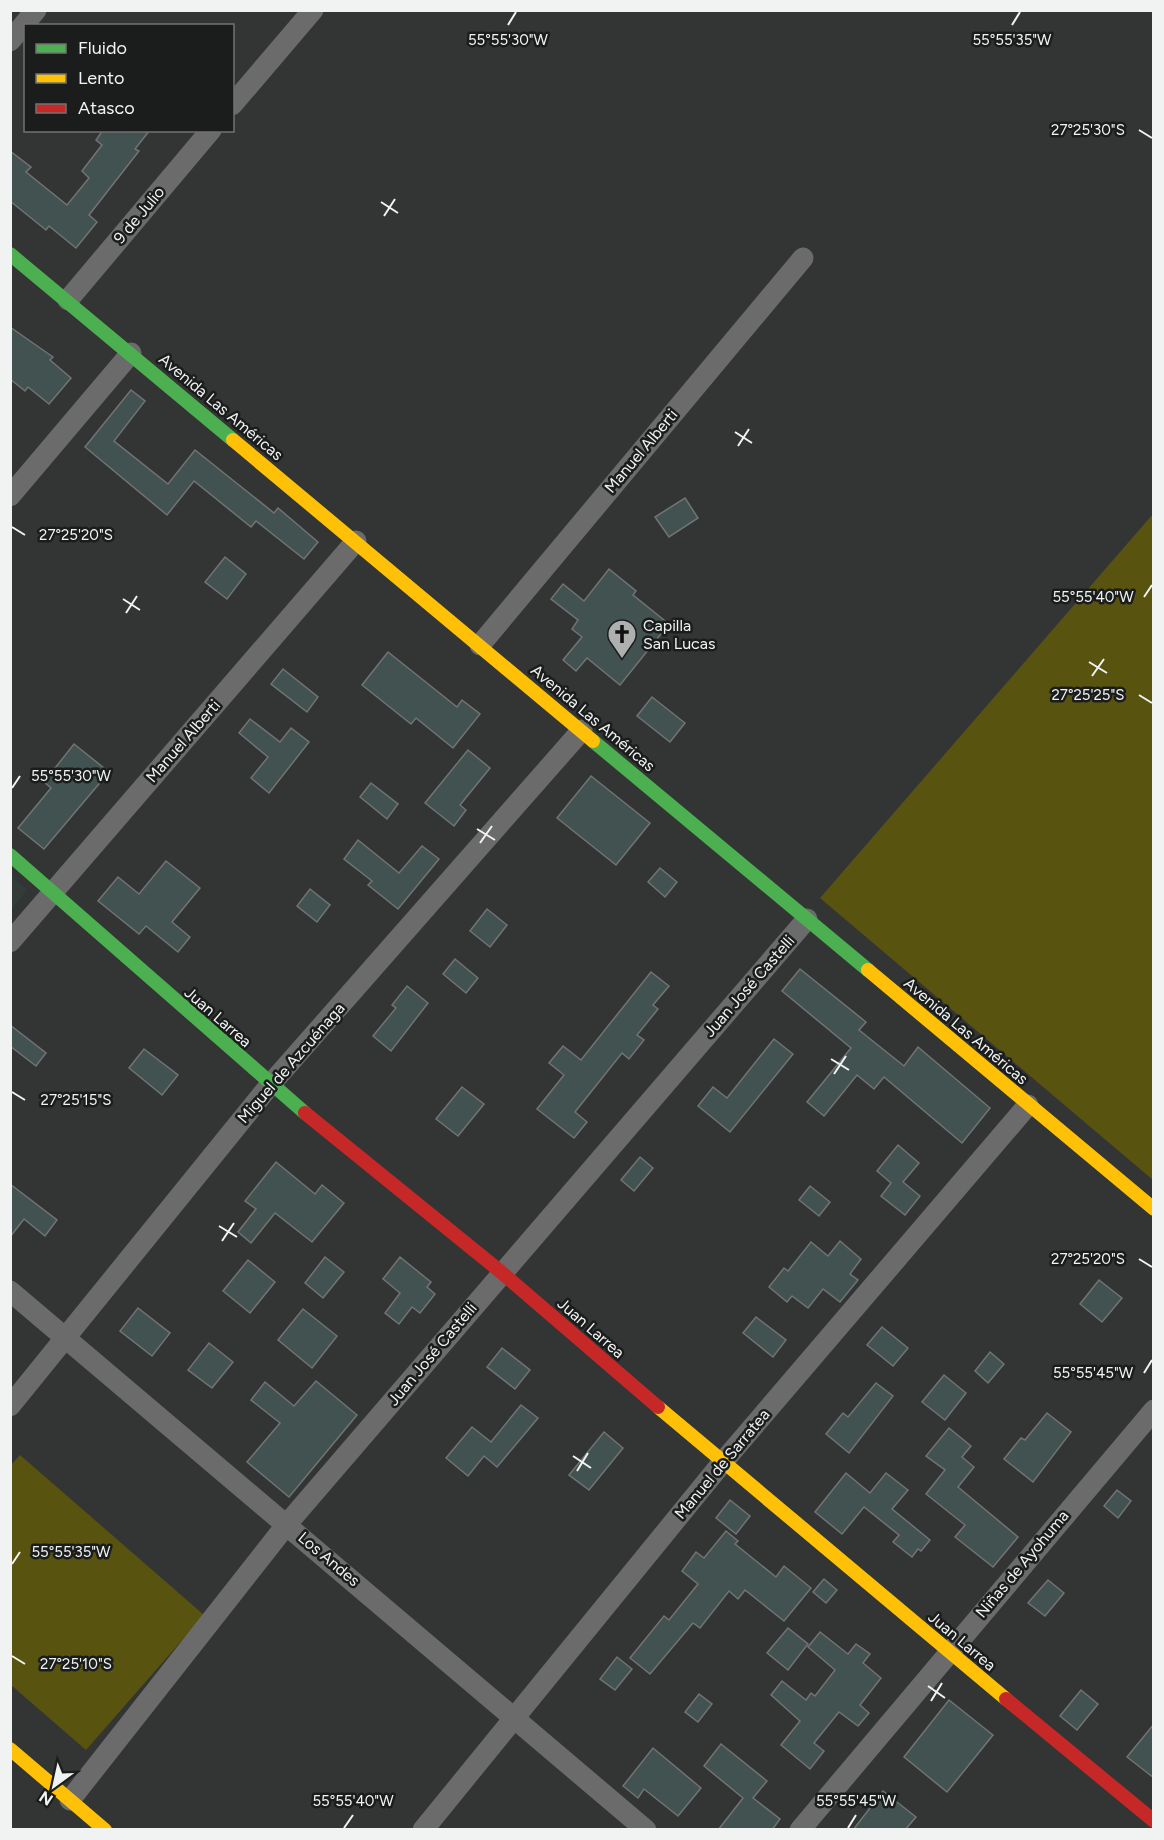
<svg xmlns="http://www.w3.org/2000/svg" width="1164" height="1840" font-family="Figtree,sans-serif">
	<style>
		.built { fill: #323d37 }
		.green { fill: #595310 }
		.building { fill: #425250; stroke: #717473; stroke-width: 1.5 }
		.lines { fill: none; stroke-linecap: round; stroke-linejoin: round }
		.street { stroke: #6b6b6b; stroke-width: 21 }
		.fast { stroke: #4caf50; stroke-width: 14 }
		.slow { stroke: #ffc107; stroke-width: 14 }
		.jam { stroke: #c62828; stroke-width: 14 }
		.ticks { fill: none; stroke: #f0f3f2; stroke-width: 2 }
		.labels { text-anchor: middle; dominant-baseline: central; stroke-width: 5; stroke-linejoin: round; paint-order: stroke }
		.street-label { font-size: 16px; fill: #f0f3f2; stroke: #1a1d1c }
		.poi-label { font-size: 16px; fill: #f0f3f2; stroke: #1a1d1c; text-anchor: start }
		.ticks-label { font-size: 15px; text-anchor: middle; fill: #f0f3f2; stroke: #1a1d1c; stroke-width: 5; stroke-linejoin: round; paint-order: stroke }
	</style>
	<rect width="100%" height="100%" fill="#323533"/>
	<polygon class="built" points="11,876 27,890 11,910"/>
	<g class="green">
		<polygon points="1153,514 1153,1180 820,898"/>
		<polygon points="20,1455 204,1615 86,1750 11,1685 10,1466"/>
	</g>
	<g class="building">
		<polygon points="103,130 150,130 135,149 139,151 89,215 97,222 76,248 49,226 46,230 10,201 10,151 31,167 26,172 67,205 89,178 82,171 102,145 96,140"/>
		<polygon points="10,327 53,357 50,360 71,378 49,404 28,387 25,391 10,379"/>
		<polygon points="131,390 145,401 114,441 168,484 195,450 274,513 278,508 318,542 304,559 256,521 251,527 194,481 167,515 85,447"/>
		<polygon points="685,498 698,518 669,537 655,517"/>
		<polygon points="225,557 246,574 227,599 205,582"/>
		<polygon points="609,569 636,591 633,595 669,624 620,685 587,658 576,671 563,660 582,637 572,629 578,620 551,599 563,584 584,601"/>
		<polygon points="388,652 457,707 462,700 480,714 453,748 416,718 411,724 362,685"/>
		<polygon points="283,669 318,697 307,712 271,684"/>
		<polygon points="652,697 685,723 670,742 637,716"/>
		<polygon points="250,719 280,742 291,728 309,742 269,793 251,778 268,757 239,733"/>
		<polygon points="74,744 109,772 44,849 18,828 51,788 44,782"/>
		<polygon points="468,750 490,768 460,805 466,810 454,826 425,803"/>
		<polygon points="591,776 650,823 616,865 557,818"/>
		<polygon points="371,783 398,804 387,819 360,797"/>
		<polygon points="358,840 399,873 422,846 439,859 398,909 368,885 372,881 344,859"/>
		<polygon points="166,861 200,888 172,922 190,937 178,952 146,926 139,934 98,901 118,877 139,894"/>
		<polygon points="660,868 677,882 665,897 648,882"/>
		<polygon points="310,889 330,905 317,922 297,906"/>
		<polygon points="487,909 507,925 490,947 470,931"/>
		<polygon points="455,959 478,978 466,993 443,974"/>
		<polygon points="800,969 866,1022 859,1030 904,1066 918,1047 990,1108 962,1143 884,1077 874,1089 857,1075 824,1116 807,1102 851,1048 782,991"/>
		<polygon points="651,972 669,986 653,1005 658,1009 637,1035 644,1040 629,1059 622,1053 575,1112 587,1122 574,1138 537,1109 564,1075 549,1063 563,1046 581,1060"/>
		<polygon points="407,986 428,1003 391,1051 373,1036 396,1008 392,1005"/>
		<polygon points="10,1025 46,1053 36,1066 10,1046"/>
		<polygon points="774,1039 793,1054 730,1132 698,1106 713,1087 727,1098"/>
		<polygon points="144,1049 178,1075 162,1095 129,1068"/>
		<polygon points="462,1087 484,1104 458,1136 436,1119"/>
		<polygon points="898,1145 919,1163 903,1182 920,1196 905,1215 881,1196 891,1183 877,1171"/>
		<polygon points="640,1157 653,1168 634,1191 621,1180"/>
		<polygon points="276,1162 315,1194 322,1185 344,1203 312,1242 275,1213 251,1243 238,1232 256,1209 245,1201"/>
		<polygon points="10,1184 57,1220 45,1236 24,1219 10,1237"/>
		<polygon points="810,1186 830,1202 819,1216 799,1200"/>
		<polygon points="840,1241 861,1259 850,1274 858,1280 840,1302 823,1289 808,1308 792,1296 787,1302 769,1287 784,1268 788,1271 811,1242 828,1256"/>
		<polygon points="325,1257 344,1272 323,1298 305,1283"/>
		<polygon points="400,1257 431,1282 427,1287 435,1294 420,1313 412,1307 399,1324 385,1313 400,1293 383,1279"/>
		<polygon points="248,1260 275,1282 250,1313 223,1291"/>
		<polygon points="1099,1280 1122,1298 1102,1322 1080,1304"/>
		<polygon points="138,1308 170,1333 152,1356 120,1331"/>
		<polygon points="303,1309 337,1336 312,1368 278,1340"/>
		<polygon points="756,1317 786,1340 773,1357 743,1333"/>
		<polygon points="882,1327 908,1348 893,1366 867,1345"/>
		<polygon points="209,1343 233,1362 212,1388 188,1370"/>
		<polygon points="502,1348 530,1370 515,1389 487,1367"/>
		<polygon points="990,1352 1004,1364 988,1383 975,1371"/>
		<polygon points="944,1375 966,1393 945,1420 922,1402"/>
		<polygon points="316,1381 357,1415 289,1497 247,1462 280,1423 251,1400 265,1382 294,1406"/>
		<polygon points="876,1383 893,1396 849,1453 826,1434 843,1413 848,1417"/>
		<polygon points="521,1405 538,1418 497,1467 484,1456 468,1476 446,1458 472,1427 491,1442"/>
		<polygon points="1047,1413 1071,1432 1033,1482 1004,1459 1021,1438 1025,1440"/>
		<polygon points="949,1428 971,1446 962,1457 974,1467 958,1487 1018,1537 993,1567 955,1537 965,1525 926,1494 945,1470 926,1456"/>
		<polygon points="604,1432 623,1448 589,1490 569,1475"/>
		<polygon points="846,1473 870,1493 886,1473 908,1490 892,1509 930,1540 921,1551 918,1549 912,1557 893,1542 899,1535 864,1507 842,1534 815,1512"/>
		<polygon points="1117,1490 1131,1501 1118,1518 1104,1506"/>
		<polygon points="730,1500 750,1516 736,1534 716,1518"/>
		<polygon points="726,1531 738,1541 735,1544 776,1577 784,1566 811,1588 784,1621 745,1590 738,1599 729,1591 700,1628 693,1623 650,1674 630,1658 664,1616 669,1620 698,1584 682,1571 696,1552 704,1558"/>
		<polygon points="824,1579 837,1590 826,1603 813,1592"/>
		<polygon points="1048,1580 1064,1593 1045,1616 1028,1603"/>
		<polygon points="788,1628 808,1644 788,1670 767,1653"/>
		<polygon points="820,1632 848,1654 856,1644 870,1654 863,1663 881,1678 860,1705 869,1713 858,1726 839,1712 814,1743 824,1751 810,1769 781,1745 800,1721 771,1695 782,1681 806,1700 811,1693 815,1696 835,1670 808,1647"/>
		<polygon points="617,1657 632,1669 615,1690 600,1679"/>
		<polygon points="1081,1690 1098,1704 1077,1730 1060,1716"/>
		<polygon points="699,1694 712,1704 698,1722 685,1712"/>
		<polygon points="949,1700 993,1735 947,1792 904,1757"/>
		<polygon points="1154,1724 1154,1778 1127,1757"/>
		<polygon points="721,1744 767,1781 753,1798 780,1819 772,1830 718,1830 743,1798 704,1766"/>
		<polygon points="653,1748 701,1788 678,1816 644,1789 638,1798 623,1786"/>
		<polygon points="883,1791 916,1817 905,1830 853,1830"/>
	</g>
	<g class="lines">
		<g class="street">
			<polyline points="10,41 36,10"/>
			<polyline points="232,105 313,10"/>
			<polyline points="68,300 211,130"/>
			<polyline points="10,496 131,353"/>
			<polyline points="480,645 803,258"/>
			<polyline points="10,942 356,541"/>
			<polyline points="10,1291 646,1830"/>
			<polyline points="10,1406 270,1085 582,730"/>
			<polyline points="70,1800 287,1524 807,919"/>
			<polyline points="423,1830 722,1463 1028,1105"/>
			<polyline points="800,1830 1154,1410"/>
		</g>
		<g class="fast">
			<polyline points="10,254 233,440"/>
			<polyline points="593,741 868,970"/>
			<polyline points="10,855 305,1113"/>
		</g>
		<g class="slow">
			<polyline points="233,440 593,741"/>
			<polyline points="868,970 1154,1209"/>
			<polyline points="658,1407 1006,1699"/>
			<polyline points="10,1749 105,1830"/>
		</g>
		<g class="jam">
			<polyline points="305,1113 501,1272 658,1407"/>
			<polyline points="1006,1699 1154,1821"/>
		</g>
	</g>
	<path class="ticks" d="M508 25 516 12M1012 25 1020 12M1139 130 1152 138M381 202 398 213M384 216 395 199M735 432 752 443M738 446 749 429M12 527 25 535M1144 597 1152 585M123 599 140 610M126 613 137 596M1089 662 1107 673M1092 676 1104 659M1139 695 1152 703M12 788 20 776M477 829 495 840M480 843 492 826M831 1059 849 1070M834 1074 846 1056M12 1092 25 1100M219 1226 237 1237M222 1241 234 1223M1139 1259 1152 1267M1144 1373 1152 1360M573 1456 591 1468M577 1471 588 1453M12 1564 20 1552M12 1656 25 1664M928 1686 945 1698M931 1701 942 1683M344 1828 353 1815M848 1828 856 1815"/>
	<defs>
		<g id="church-pin" transform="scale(1.5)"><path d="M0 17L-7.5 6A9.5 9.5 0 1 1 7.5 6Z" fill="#aeb0af" stroke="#1a1d1c"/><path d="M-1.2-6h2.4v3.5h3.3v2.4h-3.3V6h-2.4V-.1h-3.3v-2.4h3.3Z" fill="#111"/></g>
	</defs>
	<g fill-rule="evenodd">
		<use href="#church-pin" x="622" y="634"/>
	</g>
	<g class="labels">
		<g class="street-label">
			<text transform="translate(139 215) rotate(-50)">9 de Julio</text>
			<text transform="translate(221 407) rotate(40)">Avenida Las Américas</text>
			<text transform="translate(641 451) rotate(-50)">Manuel Alberti</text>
			<text transform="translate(593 718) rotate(40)">Avenida Las Américas</text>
			<text transform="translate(183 741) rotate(-49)">Manuel Alberti</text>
			<text transform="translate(749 986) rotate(-49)">Juan José Castelli</text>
			<text transform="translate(218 1017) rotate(41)">Juan Larrea</text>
			<text transform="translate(966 1031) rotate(40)">Avenida Las Américas</text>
			<text transform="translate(291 1063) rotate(-49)">Miguel de Azcuénaga</text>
			<text transform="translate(591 1328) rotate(41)">Juan Larrea</text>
			<text transform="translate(432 1354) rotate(-50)">Juan José Castelli</text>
			<text transform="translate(722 1464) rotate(-50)">Manuel de Sarratea</text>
			<text transform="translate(329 1559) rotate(40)">Los Andes</text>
			<text transform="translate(1022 1564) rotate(-50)">Niñas de Ayohuma</text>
			<text transform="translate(962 1641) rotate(40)">Juan Larrea</text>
		</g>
		<g class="poi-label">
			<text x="643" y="625">Capilla<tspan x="643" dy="18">San Lucas</tspan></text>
		</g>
	</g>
	<g class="ticks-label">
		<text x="1012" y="45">55°55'35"W</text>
		<text x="508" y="45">55°55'30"W</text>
		<text x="1088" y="135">27°25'30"S</text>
		<text x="76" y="540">27°25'20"S</text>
		<text x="1093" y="602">55°55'40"W</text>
		<text x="1088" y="700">27°25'25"S</text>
		<text x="71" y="781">55°55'30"W</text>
		<text x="76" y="1105">27°25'15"S</text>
		<text x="1088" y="1264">27°25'20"S</text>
		<text x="1093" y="1378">55°55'45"W</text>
		<text x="71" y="1557">55°55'35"W</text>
		<text x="76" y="1669">27°25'10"S</text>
		<text x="353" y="1806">55°55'40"W</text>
		<text x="856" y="1806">55°55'45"W</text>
	</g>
	<rect width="1164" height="1840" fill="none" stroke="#f0f3f2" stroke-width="24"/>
	<rect x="24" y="24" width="210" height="108" fill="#1a1d1c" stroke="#707372" stroke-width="1.5"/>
	<rect x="36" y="44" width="30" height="9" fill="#4caf50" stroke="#707372" stroke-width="1.5"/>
	<text x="78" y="54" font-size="18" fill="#f0f3f2">Fluido</text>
	<rect x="36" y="74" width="30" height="9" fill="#ffc107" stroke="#707372" stroke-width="1.5"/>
	<text x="78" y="84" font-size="18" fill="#f0f3f2">Lento</text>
	<rect x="36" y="104" width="30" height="9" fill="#c62828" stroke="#707372" stroke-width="1.5"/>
	<text x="78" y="114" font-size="18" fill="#f0f3f2">Atasco</text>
	<g transform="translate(54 1786) rotate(213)" stroke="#1a1d1c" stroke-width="4.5" paint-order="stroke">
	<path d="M0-4.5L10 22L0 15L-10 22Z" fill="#f0f3f2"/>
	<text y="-9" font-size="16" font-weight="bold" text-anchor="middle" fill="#f0f3f2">N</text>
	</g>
</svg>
